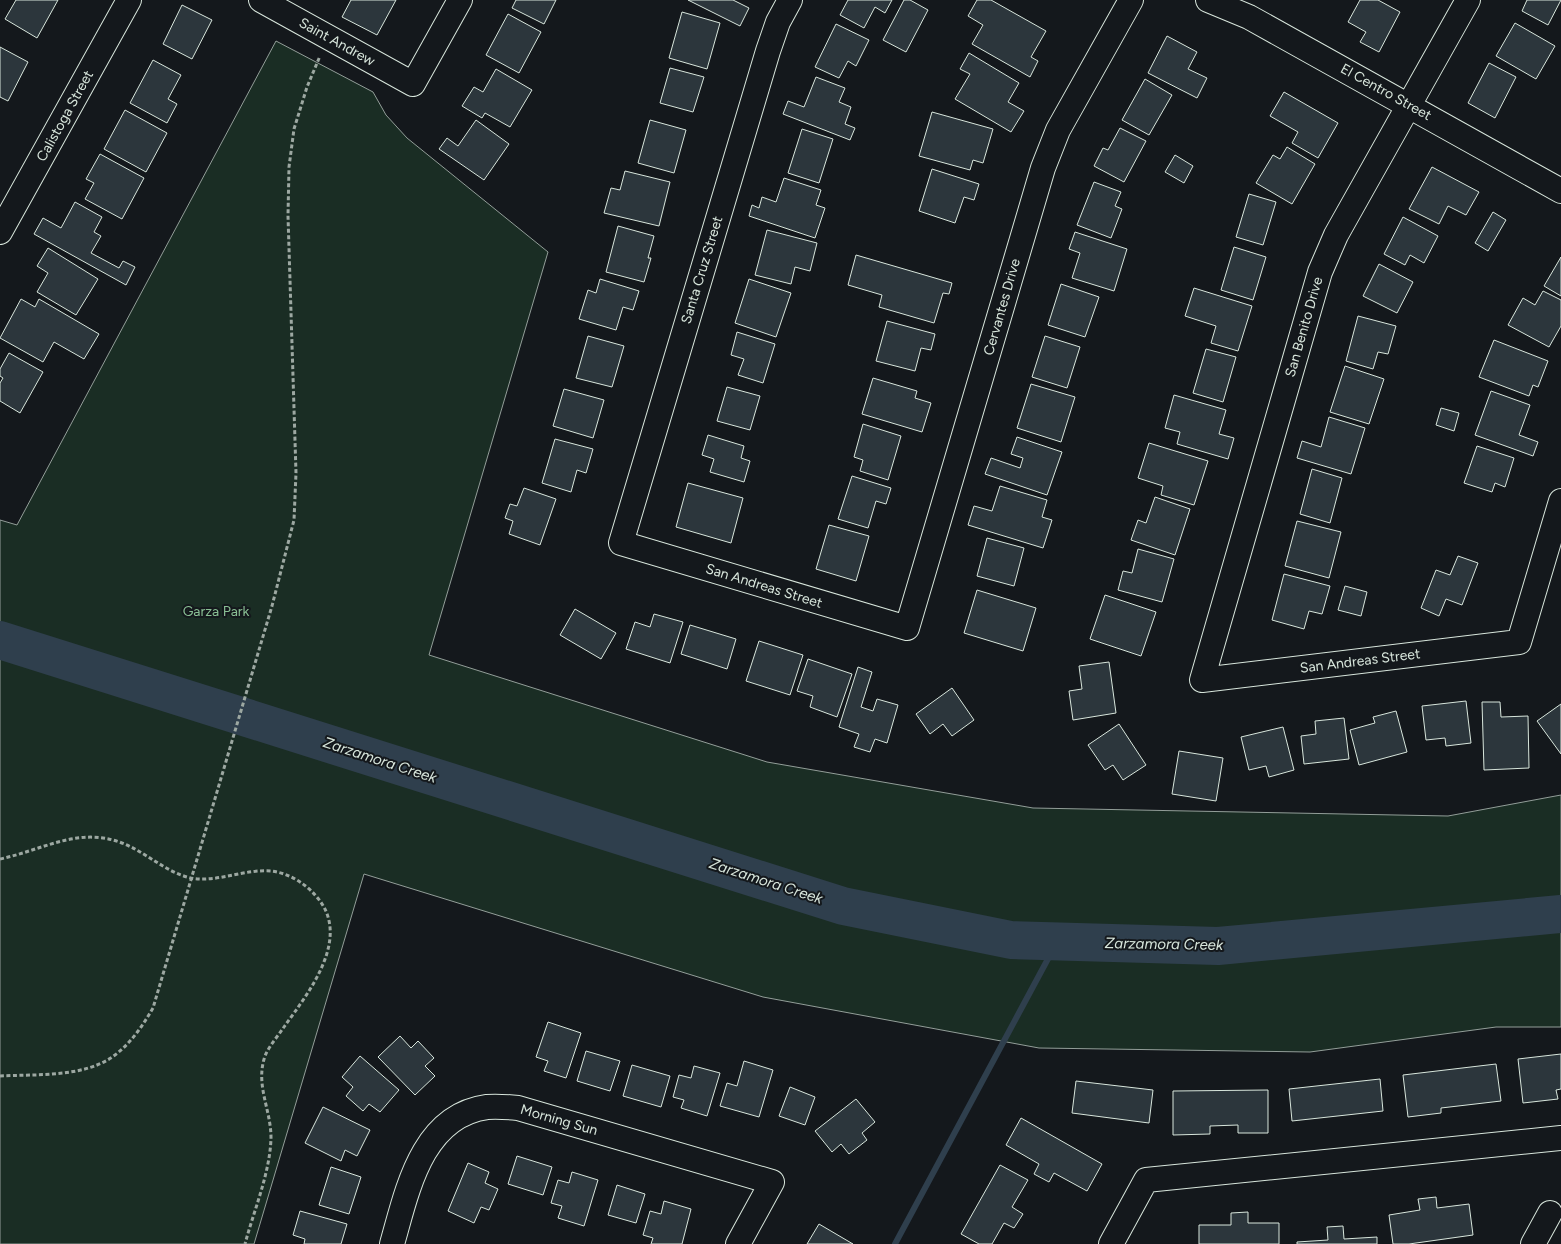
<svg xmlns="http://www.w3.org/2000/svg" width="1561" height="1244" font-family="Figtree,sans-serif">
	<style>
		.green { fill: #1a2d24; stroke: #939e99 }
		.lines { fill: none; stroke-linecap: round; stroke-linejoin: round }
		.stream { stroke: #2f3f4d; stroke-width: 6 }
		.river { stroke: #2f3f4d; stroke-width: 38 }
		.building { fill: #2c363c; stroke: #d8e6dc }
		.minor-casing { stroke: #d8e6dc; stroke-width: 26 }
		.path { stroke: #9da8a2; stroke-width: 3; stroke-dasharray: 4 2.5; stroke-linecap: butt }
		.minor { stroke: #14181c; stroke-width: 24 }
		.labels { text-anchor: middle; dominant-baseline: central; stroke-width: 4; stroke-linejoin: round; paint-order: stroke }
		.street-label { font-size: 14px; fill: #d8e6dc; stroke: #14181c }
		.park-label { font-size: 14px; fill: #8ac095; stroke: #14181c }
		.water-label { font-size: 15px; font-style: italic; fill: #d8e6dc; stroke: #14181c }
	</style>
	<rect width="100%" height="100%" fill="#14181c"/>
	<polygon class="green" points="276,41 373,92 386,115 407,138 548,252 429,655 767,762 1033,808 1448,816 1561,795 1561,1027 1496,1027 1310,1052 1039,1048 763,997 364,874 254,1244 0,1244 0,520 17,525"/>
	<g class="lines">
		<polyline class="stream" points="895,1244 1057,942"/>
		<polyline class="river" points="0,640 843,906 1011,940 1218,946 1561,914"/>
	</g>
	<g class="building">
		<polygon points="16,0 58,0 37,38 5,19"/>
		<polygon points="351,0 396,0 377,35 342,17"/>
		<polygon points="516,0 556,0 544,24 512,8"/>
		<polygon points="688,0 733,0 749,8 740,26"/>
		<polygon points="848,0 892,0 885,13 875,7 864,28 840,15"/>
		<polygon points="904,0 910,0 928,10 906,52 883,40"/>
		<polygon points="977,0 991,0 1046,31 1031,57 1038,61 1030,77 972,44 983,25 968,16"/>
		<polygon points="1360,0 1378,0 1400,12 1379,52 1360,42 1366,32 1348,22"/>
		<polygon points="1527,0 1561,0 1548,25 1522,11"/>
		<polygon points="182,5 212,20 192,59 163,44"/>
		<polygon points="682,12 720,23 707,69 669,58"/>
		<polygon points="508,14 541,32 519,73 486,55"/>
		<polygon points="1515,23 1555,46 1536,79 1496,56"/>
		<polygon points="836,24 869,40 856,66 848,61 839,78 815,67"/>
		<polygon points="1167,36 1197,52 1188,69 1207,78 1197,98 1148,73"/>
		<polygon points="0,47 28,62 8,101 0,97"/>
		<polygon points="969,53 1019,83 1008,102 1024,111 1011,132 955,99 970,74 960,69"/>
		<polygon points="153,60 181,75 168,99 177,104 167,123 130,103"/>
		<polygon points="1489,63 1516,77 1495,118 1468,103"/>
		<polygon points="670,68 704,77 693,112 660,103"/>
		<polygon points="496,69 532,90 510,127 485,113 482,118 462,106 474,87 483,92"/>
		<polygon points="816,77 845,88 839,102 851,107 845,124 855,128 850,140 783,114 788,101 804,107"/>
		<polygon points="1145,79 1172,95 1149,135 1122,120"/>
		<polygon points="1284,92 1338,123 1318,158 1292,143 1298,132 1270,116"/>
		<polygon points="125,110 167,133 146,172 104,149"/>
		<polygon points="932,112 993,129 983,163 973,160 970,170 919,156"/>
		<polygon points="476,120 509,144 484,180 439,149 447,138 458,146"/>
		<polygon points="650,120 686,130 674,173 638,163"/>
		<polygon points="1120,128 1146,141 1124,182 1094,166 1103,148 1108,150"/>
		<polygon points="802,129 833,139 819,183 788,173"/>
		<polygon points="1287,147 1315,164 1292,204 1256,183 1273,155 1280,159"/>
		<polygon points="100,154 144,178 122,219 85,199 94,183 86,179"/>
		<polygon points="1175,155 1193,166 1184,183 1165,172"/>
		<polygon points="1432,167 1479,192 1466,215 1448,206 1439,224 1409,209"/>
		<polygon points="932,169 979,184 974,200 964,197 955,223 919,211"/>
		<polygon points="625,171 670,182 659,226 604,213 611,188 620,190"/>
		<polygon points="784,178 821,190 816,205 825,208 815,238 749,216 752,205 759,208 762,197 776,202"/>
		<polygon points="1094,182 1121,192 1115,206 1122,209 1111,238 1077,225"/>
		<polygon points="1249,194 1276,202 1263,245 1236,237"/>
		<polygon points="75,202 102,217 94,232 101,236 91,253 119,268 123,261 135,267 126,285 34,234 43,218 61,228"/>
		<polygon points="1493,212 1506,220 1488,251 1475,243"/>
		<polygon points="1403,217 1438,236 1424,263 1410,255 1405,265 1384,254"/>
		<polygon points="618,226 654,236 648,258 651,258 644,282 606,272"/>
		<polygon points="767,230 817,243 810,271 795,267 791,284 755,275"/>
		<polygon points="1075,232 1127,249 1114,291 1072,278 1080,253 1069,249"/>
		<polygon points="1234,247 1266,257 1253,300 1221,290"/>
		<polygon points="48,248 98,279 76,315 37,292 48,273 37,266"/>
		<polygon points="856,255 952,283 949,294 943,293 934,323 879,307 882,295 848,285"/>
		<polygon points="1561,257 1561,296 1544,286"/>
		<polygon points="1379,264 1413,282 1397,313 1363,296"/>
		<polygon points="600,279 639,291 633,310 623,307 616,330 579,319 588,290 596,293"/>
		<polygon points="749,279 791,293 776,337 735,323"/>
		<polygon points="1061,284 1099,297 1085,337 1048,325"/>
		<polygon points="1194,288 1252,306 1238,351 1211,343 1216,326 1185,316"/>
		<polygon points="1543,291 1561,300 1561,326 1549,347 1508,325 1523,298 1535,305"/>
		<polygon points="21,299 35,307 39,299 99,334 84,359 54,342 43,362 0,338"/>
		<polygon points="1358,316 1396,326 1388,354 1378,352 1373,369 1346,361"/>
		<polygon points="887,321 935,334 931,350 921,348 915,371 876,361"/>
		<polygon points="737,332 775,344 763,383 738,375 744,359 731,355"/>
		<polygon points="588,336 624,346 612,387 576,378"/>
		<polygon points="1045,336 1080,347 1067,388 1032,377"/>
		<polygon points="1494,340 1548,361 1538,387 1533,385 1529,396 1479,377"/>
		<polygon points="1206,349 1236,357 1223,402 1193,393"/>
		<polygon points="9,353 43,372 20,413 0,401 0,383 3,378 0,376 0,369"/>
		<polygon points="1345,366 1384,379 1369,424 1330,412"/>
		<polygon points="873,378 917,391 915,398 931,403 922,432 862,414"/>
		<polygon points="1031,384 1075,397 1061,442 1017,428"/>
		<polygon points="727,387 760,396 750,430 717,421"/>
		<polygon points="564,389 604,400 593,438 553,426"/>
		<polygon points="1491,391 1530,405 1519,435 1538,442 1533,456 1475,435"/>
		<polygon points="1174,395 1226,410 1219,434 1234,438 1228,459 1177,444 1180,432 1165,428"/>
		<polygon points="1441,408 1459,413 1454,431 1436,425"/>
		<polygon points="1329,417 1365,428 1351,474 1297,458 1302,441 1321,447"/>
		<polygon points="863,424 901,436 888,480 860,471 863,460 854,457"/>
		<polygon points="708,435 744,446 741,458 750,461 744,482 710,472 714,459 702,455"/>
		<polygon points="1017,437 1062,452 1047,495 985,474 991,458 1020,468 1023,458 1011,454"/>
		<polygon points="555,439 593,449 586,473 577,470 571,492 542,483"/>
		<polygon points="1149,443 1208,461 1194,505 1161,495 1163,486 1138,478"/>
		<polygon points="1477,446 1514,458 1505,487 1495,483 1492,492 1464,483"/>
		<polygon points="1312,469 1342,478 1330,523 1300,514"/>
		<polygon points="852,476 891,488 886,504 876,501 868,528 838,519"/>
		<polygon points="688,483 743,498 731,543 676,527"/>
		<polygon points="1000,486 1047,500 1042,517 1052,520 1043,548 968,525 974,506 992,511"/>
		<polygon points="524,488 556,499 540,545 509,534 513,521 505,518 510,504 517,506"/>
		<polygon points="1155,497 1190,509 1175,555 1131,540 1138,520 1146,523"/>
		<polygon points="1297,521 1341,532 1329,578 1285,566"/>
		<polygon points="829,525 869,536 856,581 816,569"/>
		<polygon points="987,538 1024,548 1014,586 977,576"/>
		<polygon points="1138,549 1174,559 1162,602 1118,590 1123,571 1132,573"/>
		<polygon points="1458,556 1478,563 1462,605 1446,599 1439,616 1421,608 1436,570 1450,575"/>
		<polygon points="1284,574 1330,586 1322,614 1309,611 1304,629 1272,620"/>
		<polygon points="1345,586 1367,592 1361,616 1338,610"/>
		<polygon points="977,590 1036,608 1023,651 964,633"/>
		<polygon points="1105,595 1156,612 1141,656 1090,639"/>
		<polygon points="575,609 616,633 601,659 560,635"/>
		<polygon points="654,614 683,622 670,663 626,649 635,622 650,627"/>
		<polygon points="690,625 736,639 727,669 681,654"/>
		<polygon points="759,641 803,655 790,695 746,681"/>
		<polygon points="808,659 852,674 837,717 810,707 813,696 797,691"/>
		<polygon points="1109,662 1116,713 1073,720 1069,691 1082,689 1079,666"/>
		<polygon points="858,667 872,672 861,707 873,711 877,699 898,705 887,743 875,739 870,752 854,747 859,734 839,727"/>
		<polygon points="952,688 974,720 952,736 943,724 930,734 916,714"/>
		<polygon points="1466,701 1471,743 1446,746 1445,738 1426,740 1422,706"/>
		<polygon points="1482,702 1500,702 1501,717 1528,716 1529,768 1484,770"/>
		<polygon points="1561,704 1561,754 1537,721"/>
		<polygon points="1396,711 1407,752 1359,765 1350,730 1375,723 1373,717"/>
		<polygon points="1344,718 1349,759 1304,764 1301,736 1316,734 1315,721"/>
		<polygon points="1119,724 1146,765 1123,780 1113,765 1105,770 1088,745"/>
		<polygon points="1283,727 1294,770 1269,777 1266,766 1249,770 1241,737"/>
		<polygon points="1179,751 1223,758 1216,801 1172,794"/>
		<polygon points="548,1022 581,1033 566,1078 544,1071 548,1061 536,1057"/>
		<polygon points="400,1036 411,1048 418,1041 434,1058 425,1066 435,1076 415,1095 378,1057"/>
		<polygon points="586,1051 620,1061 610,1091 577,1081"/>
		<polygon points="1561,1054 1561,1089 1556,1090 1558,1099 1523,1103 1518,1059"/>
		<polygon points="360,1056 399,1090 380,1112 369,1104 363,1111 346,1096 353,1087 342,1077"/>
		<polygon points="744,1061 773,1070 759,1117 720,1106 727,1083 737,1086"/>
		<polygon points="1496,1064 1501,1101 1441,1108 1441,1113 1408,1117 1403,1075"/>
		<polygon points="632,1065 670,1076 661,1107 623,1096"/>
		<polygon points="694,1066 720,1073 707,1116 681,1108 684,1100 673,1097 679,1075 691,1078"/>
		<polygon points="1380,1079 1383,1111 1292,1121 1289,1089"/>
		<polygon points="1076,1081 1153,1090 1149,1123 1072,1113"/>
		<polygon points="790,1087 815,1097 805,1125 779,1116"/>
		<polygon points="1268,1090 1268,1133 1238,1133 1238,1125 1210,1126 1210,1134 1173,1135 1173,1091"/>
		<polygon points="856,1099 875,1122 862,1133 867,1140 849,1154 841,1144 832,1152 815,1131"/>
		<polygon points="323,1107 370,1130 357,1156 345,1150 341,1161 305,1143"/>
		<polygon points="1021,1118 1102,1164 1087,1191 1054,1173 1049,1182 1034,1174 1039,1164 1006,1145"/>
		<polygon points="517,1156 552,1167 543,1195 508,1184"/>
		<polygon points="468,1163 489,1172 485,1183 498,1189 489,1210 481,1207 474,1223 448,1211"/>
		<polygon points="1000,1165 1028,1180 1012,1207 1023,1214 1014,1228 1004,1223 992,1244 979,1244 961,1234"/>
		<polygon points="331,1167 361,1177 349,1214 319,1205"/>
		<polygon points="572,1172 598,1180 584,1226 558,1218 562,1206 551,1203 558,1180 569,1183"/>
		<polygon points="617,1185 645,1194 636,1223 608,1215"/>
		<polygon points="1436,1197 1437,1208 1469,1204 1473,1235 1409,1244 1393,1244 1389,1215 1420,1210 1418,1199"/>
		<polygon points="664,1201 691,1209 682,1244 651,1244 653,1238 643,1235 650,1211 661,1214"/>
		<polygon points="300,1211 347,1224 341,1244 304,1244 305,1239 293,1235"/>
		<polygon points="1248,1212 1248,1223 1279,1223 1279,1244 1199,1244 1199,1225 1231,1225 1231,1213"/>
		<polygon points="819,1224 853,1244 807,1244"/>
		<polygon points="1343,1226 1344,1239 1377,1237 1377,1244 1297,1244 1297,1242 1328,1240 1327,1227"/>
	</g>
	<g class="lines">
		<g class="minor-casing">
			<g id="minor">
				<polyline points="261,0 413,84 460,0"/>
				<polyline points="790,0 778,22 768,51 621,543 907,628 1043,168 1058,130 1131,0"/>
				<polyline points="1208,0 1249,17 1561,191"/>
				<polyline points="1468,0 1336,235 1320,272 1202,680 1519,642 1561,501"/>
				<polyline points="0,232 129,0"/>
				<path d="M392 1244C407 1192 421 1116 487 1107 497 1106 508 1107 518 1108L772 1182 738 1244"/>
				<polyline points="1111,1244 1146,1180 1561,1138"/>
				<polyline points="1533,1244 1550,1213"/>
			</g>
		</g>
		<g class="path">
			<path d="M0 859C47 849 83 823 131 847 153 858 175 878 199 879 223 880 247 869 271 871 288 873 305 883 316 896 353 937 309 992 284 1027 278 1036 269 1046 265 1056 255 1085 271 1109 271 1138 270 1173 254 1210 245 1244"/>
			<path d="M0 1076C36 1074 85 1078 115 1055 132 1042 143 1025 153 1008L272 606 294 520 296 473 288 216 289 167 294 129 307 87 320 56"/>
		</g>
		<use href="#minor" class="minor"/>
	</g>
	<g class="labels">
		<g class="street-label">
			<text transform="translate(337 42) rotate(29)">Saint Andrew</text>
			<text transform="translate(1386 92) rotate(29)">El Centro Street</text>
			<text transform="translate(65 116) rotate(-61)">Calistoga Street</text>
			<text transform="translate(702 270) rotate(-73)">Santa Cruz Street</text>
			<text transform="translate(1002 307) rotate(-74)">Cervantes Drive</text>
			<text transform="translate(1304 327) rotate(-74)">San Benito Drive</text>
			<text transform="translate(764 586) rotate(17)">San Andreas Street</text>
			<text transform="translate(1360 661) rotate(-7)">San Andreas Street</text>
			<text transform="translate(559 1120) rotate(16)">Morning Sun</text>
		</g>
		<g class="park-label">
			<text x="216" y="611">Garza Park</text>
		</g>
		<g class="water-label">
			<text transform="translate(380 760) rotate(18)">Zarzamora Creek</text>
			<text transform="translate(766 881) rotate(18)">Zarzamora Creek</text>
			<text transform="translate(1164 944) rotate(1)">Zarzamora Creek</text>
		</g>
	</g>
</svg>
